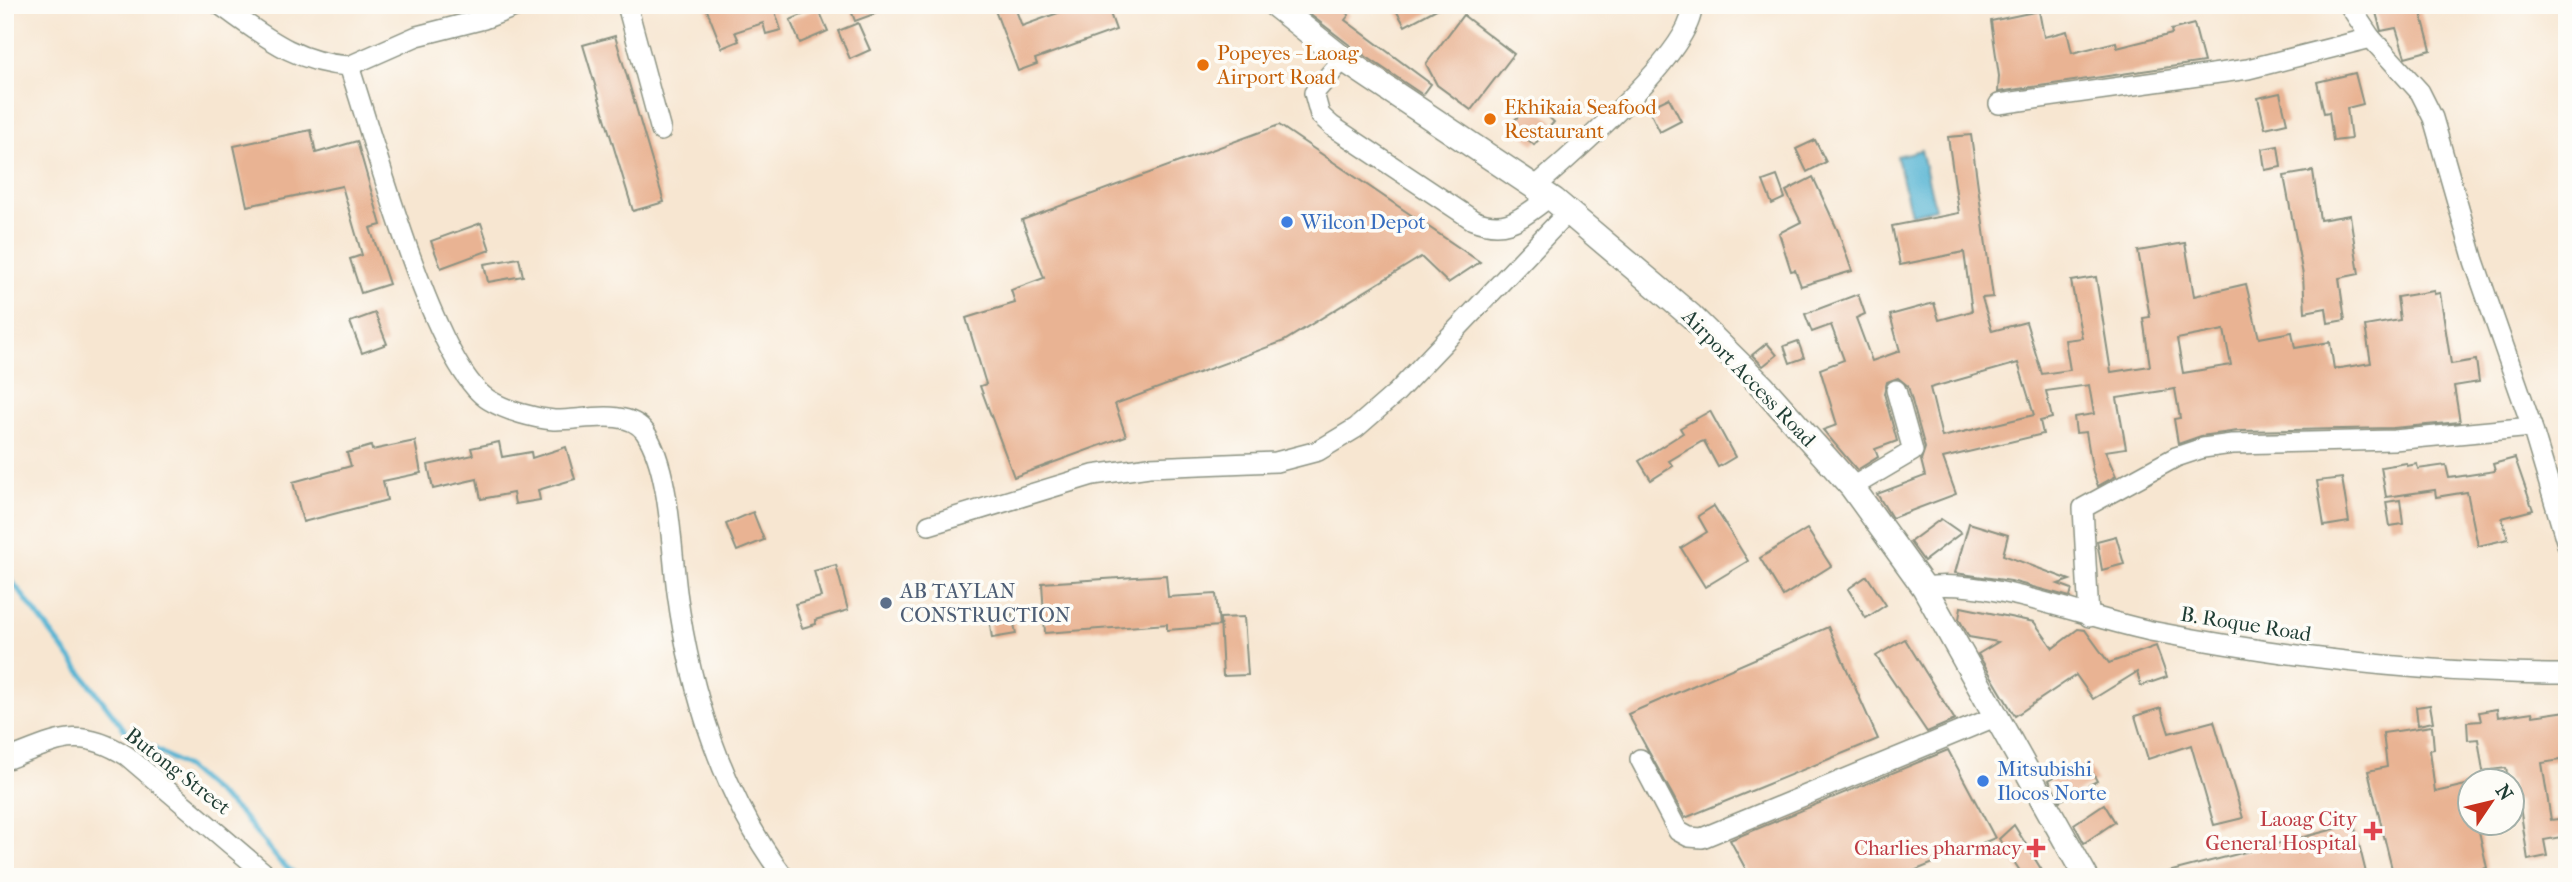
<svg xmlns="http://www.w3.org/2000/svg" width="2572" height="882" font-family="'IM FELL French Canon',serif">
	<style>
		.water { fill: #55b4d3; stroke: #3a7884; stroke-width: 2 }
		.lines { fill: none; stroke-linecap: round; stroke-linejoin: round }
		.stream { stroke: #55b4d3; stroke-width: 5 }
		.building { fill: #e9b393; fill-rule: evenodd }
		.minor-casing { stroke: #8b9282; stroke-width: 22 }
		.major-casing { stroke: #8b9282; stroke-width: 27 }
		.minor { stroke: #fff; stroke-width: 19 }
		.major { stroke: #fff; stroke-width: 24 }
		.food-dot { fill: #e8710a; stroke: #fdfcf7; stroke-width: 2.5 }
		.shop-dot { fill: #3f7fe0; stroke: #fdfcf7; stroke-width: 2.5 }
		.service-dot { fill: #5c6f8a; stroke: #fdfcf7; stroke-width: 2.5 }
		.health-dot { fill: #e0444e; stroke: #fdfcf7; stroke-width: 2.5 }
		.labels { text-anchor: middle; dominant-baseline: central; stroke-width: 7; stroke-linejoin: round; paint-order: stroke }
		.food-label { font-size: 21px; fill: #c56008; stroke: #fdfcf7; text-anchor: start }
		.shop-label { font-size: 21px; fill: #366cbe; stroke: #fdfcf7; text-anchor: start }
		.street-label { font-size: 21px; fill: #1f3d34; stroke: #fdfcf7 }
		.service-label { font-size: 21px; fill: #4e5e75; stroke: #fdfcf7; text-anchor: start }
		.health-label { font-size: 21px; fill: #be3a42; stroke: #fdfcf7; text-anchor: end }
	</style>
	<rect width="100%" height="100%" fill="#fdfcf7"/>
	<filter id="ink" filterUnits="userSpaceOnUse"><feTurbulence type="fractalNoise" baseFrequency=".0143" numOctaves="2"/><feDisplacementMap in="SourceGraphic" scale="14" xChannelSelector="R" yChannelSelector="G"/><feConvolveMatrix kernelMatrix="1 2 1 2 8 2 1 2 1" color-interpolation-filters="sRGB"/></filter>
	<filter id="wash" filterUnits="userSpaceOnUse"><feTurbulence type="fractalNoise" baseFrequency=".00686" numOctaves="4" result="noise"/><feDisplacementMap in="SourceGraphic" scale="28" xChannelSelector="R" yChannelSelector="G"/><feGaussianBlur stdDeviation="1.57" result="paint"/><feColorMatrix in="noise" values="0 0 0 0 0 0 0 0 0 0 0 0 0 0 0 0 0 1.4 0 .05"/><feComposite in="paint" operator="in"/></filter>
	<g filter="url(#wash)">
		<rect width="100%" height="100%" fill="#f7e6d1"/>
		<polygon class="water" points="1921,150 1935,208 1911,214 1897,156"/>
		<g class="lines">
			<polyline class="stream" points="5,572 127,733 186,767 241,814 280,862 299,877"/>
		</g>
		<g id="blocks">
			<g class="building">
				<polygon points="705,5 773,5 781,30 766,34 763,23 735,32 739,41 722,48"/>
				<polygon points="849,5 893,5 893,7 855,21"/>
				<polygon points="993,5 1014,5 1022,26 1080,5 1107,5 1116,30 1035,59 1037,64 1018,71"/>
				<polygon points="1314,5 1336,5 1349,15 1345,20 1431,84 1423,95 1352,47 1308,13"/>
				<polygon points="1393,5 1444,5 1405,26"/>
				<polygon points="2374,5 2419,5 2431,50 2405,57 2396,28 2381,31"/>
				<polygon points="818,8 828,31 800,43 790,20"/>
				<polygon points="2039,11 2044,37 2067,31 2072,53 2116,42 2117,48 2172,34 2171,30 2194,24 2204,62 1998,92 1999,76 1991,21"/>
				<polygon points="1463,15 1514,54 1471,110 1437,85 1426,64"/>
				<polygon points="858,23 870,50 850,59 838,31"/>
				<polygon points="615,36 664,202 633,211 583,45"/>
				<polygon points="2355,73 2363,104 2347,108 2351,139 2333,141 2329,112 2324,113 2317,82"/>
				<polygon points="2280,93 2287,123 2265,128 2258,98"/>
				<polygon points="1669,98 1681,121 1660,132 1648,108"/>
				<polygon points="1532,102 1554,122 1534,145 1511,124"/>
				<polygon points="1279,125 1480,262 1448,283 1421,257 1284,341 1115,404 1126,436 1014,477 980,386 986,384 966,318 1015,303 1011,290 1044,278 1022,220"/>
				<polygon points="311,130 316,153 357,141 381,225 370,228 389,284 361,293 350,259 362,255 342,186 247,206 234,146"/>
				<path d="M1971 135 1993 297 1982 298 1992 331 2026 322 2042 374 2070 370 2065 340 2082 338 2071 281 2096 277 2111 372 2150 366 2143 318 2150 317 2138 251 2185 243 2194 296 2246 284 2259 338 2292 332 2295 348 2330 342 2334 369 2371 363 2365 326 2400 320 2397 297 2434 291V294L2440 293 2451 364 2476 360 2479 382 2454 386 2460 422 2393 428 2238 431 2201 436 2178 444 2174 419 2180 418 2175 389 2117 398 2126 448 2105 451 2116 476 2098 486 2093 473 2086 432 2076 433 2074 417 2094 414 2089 385 2046 391 2052 418 2040 421 2043 434 1943 458 1956 494 1892 518 1877 494 1925 476 1921 460 1925 448 1908 386 1898 378 1887 382 1884 393 1897 441 1875 449 1878 457 1857 470 1823 430 1837 425 1820 369 1844 360 1831 325 1812 332 1805 314 1858 294 1865 314 1856 318 1872 361 1900 351 1890 315 1934 303 1939 320 1972 311 1964 252 1900 265 1892 226 1959 213 1948 137ZM2224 330 2231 365 2183 373 2177 339ZM2018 363 2034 415 1942 437 1930 388Z"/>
				<polygon points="1815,140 1826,162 1807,172 1796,149"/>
				<polygon points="2278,146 2281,167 2265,170 2262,149"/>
				<polygon points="2313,171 2320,220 2350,215 2359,274 2339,278 2345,320 2328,323 2326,308 2305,312 2303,275 2284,176"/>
				<polygon points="1777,176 1785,198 1772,204 1763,181"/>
				<polygon points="1813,177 1838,231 1852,271 1801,286 1795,270 1791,271 1779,233 1801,222 1786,191"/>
				<polygon points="481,223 490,250 441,268 431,241"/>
				<polygon points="519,258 523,276 488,282 484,264"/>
				<polygon points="375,313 387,344 362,353 350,322"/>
				<polygon points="1798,341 1804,358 1790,363 1784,346"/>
				<polygon points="1767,343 1777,355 1763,366 1752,355"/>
				<polygon points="1710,411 1735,457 1718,467 1704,441 1701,442 1669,461 1673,466 1651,480 1639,461 1683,433 1680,428"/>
				<polygon points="415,441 421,473 383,481 387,500 303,522 293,482 351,466 347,453 371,446 372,450"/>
				<polygon points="499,442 502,457 531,452 532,458 566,447 575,479 538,490 540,500 515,504 513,493 481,499 477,479 433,489 428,465 473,455 471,448"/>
				<polygon points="2515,458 2533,510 2502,518 2508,539 2478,546 2467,492 2436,497 2435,490 2386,497 2381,467 2407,463 2407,466 2417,464 2418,469 2446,465 2449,478 2495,471 2493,464"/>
				<polygon points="2342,478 2349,522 2324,526 2317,481"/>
				<polygon points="2400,500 2403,524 2390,526 2386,502"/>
				<polygon points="1714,506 1748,561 1705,587 1681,548 1707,532 1698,516"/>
				<polygon points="753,512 764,540 737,551 726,524"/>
				<polygon points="1941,519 1961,533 1924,561 1910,542"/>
				<polygon points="1969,523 2008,535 2003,555 2070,580 2058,584 2072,589 2070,597 2011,581 1955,573"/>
				<polygon points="1807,529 1831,566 1783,596 1760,558"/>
				<polygon points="2116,536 2124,564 2102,570 2097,541"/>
				<polygon points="836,565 848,610 815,620 816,624 802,628 795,604 821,597 814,571"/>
				<polygon points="1166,575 1168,597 1216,594 1219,626 1167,630 1167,624 1045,633 1042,583"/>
				<polygon points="1867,576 1886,605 1866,618 1848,589"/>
				<polygon points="1961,607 2034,622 2053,648 2078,629 2085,630 2109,663 2156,646 2167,677 2141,686 2137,672 2093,699 2076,675 2015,716 1978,654 1998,642 1969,637 1959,619"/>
				<polygon points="1012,614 1016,634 992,638 989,618"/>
				<polygon points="1244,617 1248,675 1223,676 1220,618"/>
				<polygon points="1828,627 1878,739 1685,818 1628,714"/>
				<polygon points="1905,639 1955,720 1927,732 1876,656"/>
				<polygon points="2430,705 2433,722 2418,725 2416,707"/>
				<polygon points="2161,708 2169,733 2214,721 2243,818 2214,825 2191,745 2148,759 2135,716"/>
				<polygon points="2497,709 2498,717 2532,712 2533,716 2567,711 2567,759 2542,763 2551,820 2567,818 2567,836 2544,840 2547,856 2528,860 2519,800 2512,801 2512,780 2508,780 2506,768 2483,771 2478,739 2468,740 2467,722 2481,721 2479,712"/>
				<polygon points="2432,726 2434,749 2430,750 2435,792 2470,784 2470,822 2477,822 2487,868 2443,877 2394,877 2368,771 2387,767 2383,733"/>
				<polygon points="1948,750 1995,838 1899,877 1750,877 1730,840"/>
				<polygon points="2088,764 2097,781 2060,801 2049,780 2076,765 2078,769"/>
				<polygon points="2104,804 2115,822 2084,843 2074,824"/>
				<polygon points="2354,824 2367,877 2169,877 2168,872"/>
				<polygon points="2014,825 2046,877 2024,877 1999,839"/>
			</g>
		</g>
	</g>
	<g filter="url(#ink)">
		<use href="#blocks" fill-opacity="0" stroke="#8b9282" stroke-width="2"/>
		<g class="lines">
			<g class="minor-casing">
				<g id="minor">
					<path d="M220 5C263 35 295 63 349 66 372 134 434 368 489 400 507 411 533 418 554 420 581 421 628 407 645 432 670 469 671 547 677 592 690 691 723 797 784 877"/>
					<polyline points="627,5 661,131"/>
					<polyline points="2349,5 2371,38 2420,92 2433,118 2474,261 2532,427 2567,544"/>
					<path d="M1343 59 1314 93 1320 115 1332 126 1473 220C1508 234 1521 217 1550 197"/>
					<polyline points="349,66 417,36 484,19 520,5"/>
					<polyline points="1999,104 2248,69 2371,38"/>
					<path d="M1534 188C1568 158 1696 49 1692 5"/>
					<polyline points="1852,487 1913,451 1896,390"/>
					<polyline points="929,525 1093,475 1149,467 1276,462 1318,451 1356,428 1396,393 1568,212"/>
					<path d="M1924 587C1990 577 2088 619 2156 632 2292 658 2429 674 2567 674"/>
					<polyline points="2089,617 2083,508 2176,457 2203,448 2232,444 2394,440 2532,427"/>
					<polyline points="1640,759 1678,831 1689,837 1702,838 1995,717"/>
					<path d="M5 760C57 741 77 725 127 756L269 877"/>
				</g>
			</g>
			<g class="major-casing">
				<polyline id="major" points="1275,5 1343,59 1554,200 1691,316 1762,386 1852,487 1924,587 2086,877"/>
			</g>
			<use href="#minor" class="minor"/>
			<use href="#major" class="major"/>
		</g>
	</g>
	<g class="food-dot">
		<circle cx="1203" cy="65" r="7"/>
		<circle cx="1490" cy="119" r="7"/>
	</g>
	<g class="shop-dot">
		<circle cx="1287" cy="222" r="7"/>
		<circle cx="1983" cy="781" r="7"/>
	</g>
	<circle class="service-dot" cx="886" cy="603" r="7"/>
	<g class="health-dot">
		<path d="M2369.5 820.5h7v7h7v7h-7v7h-7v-7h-7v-7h7z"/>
		<path d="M2032.5 837.5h7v7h7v7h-7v7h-7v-7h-7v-7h7z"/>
	</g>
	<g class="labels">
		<g class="food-label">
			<text x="1217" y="53">Popeyes - Laoag<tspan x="1217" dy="24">Airport Road</tspan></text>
			<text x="1504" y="107">Ekhikaia Seafood<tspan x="1504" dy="24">Restaurant</tspan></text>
		</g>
		<g class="shop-label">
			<text x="1301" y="222">Wilcon Depot</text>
			<text x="1997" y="769">Mitsubishi<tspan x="1997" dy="24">Ilocos Norte</tspan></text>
		</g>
		<g class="street-label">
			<text transform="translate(1749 378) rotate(46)">Airport Access Road</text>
			<text transform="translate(2246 624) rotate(9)">B. Roque Road</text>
			<text transform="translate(178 771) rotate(38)">Butong Street</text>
		</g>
		<g class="service-label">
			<text x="900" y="591">AB TAYLAN<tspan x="900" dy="24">CONSTRUCTION</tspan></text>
		</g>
		<g class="health-label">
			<text x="2357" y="819">Laoag City<tspan x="2357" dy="24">General Hospital</tspan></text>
			<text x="2022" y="848">Charlies pharmacy</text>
		</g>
	</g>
	<rect width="2572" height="882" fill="none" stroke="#fdfcf7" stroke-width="28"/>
	<g transform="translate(2491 802) rotate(55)"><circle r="33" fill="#fdfcf7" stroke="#a4b0a9" stroke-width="2"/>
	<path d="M0-5L12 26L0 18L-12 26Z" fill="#c8321e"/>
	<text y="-10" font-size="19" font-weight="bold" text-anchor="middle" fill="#1f3d34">N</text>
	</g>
</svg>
